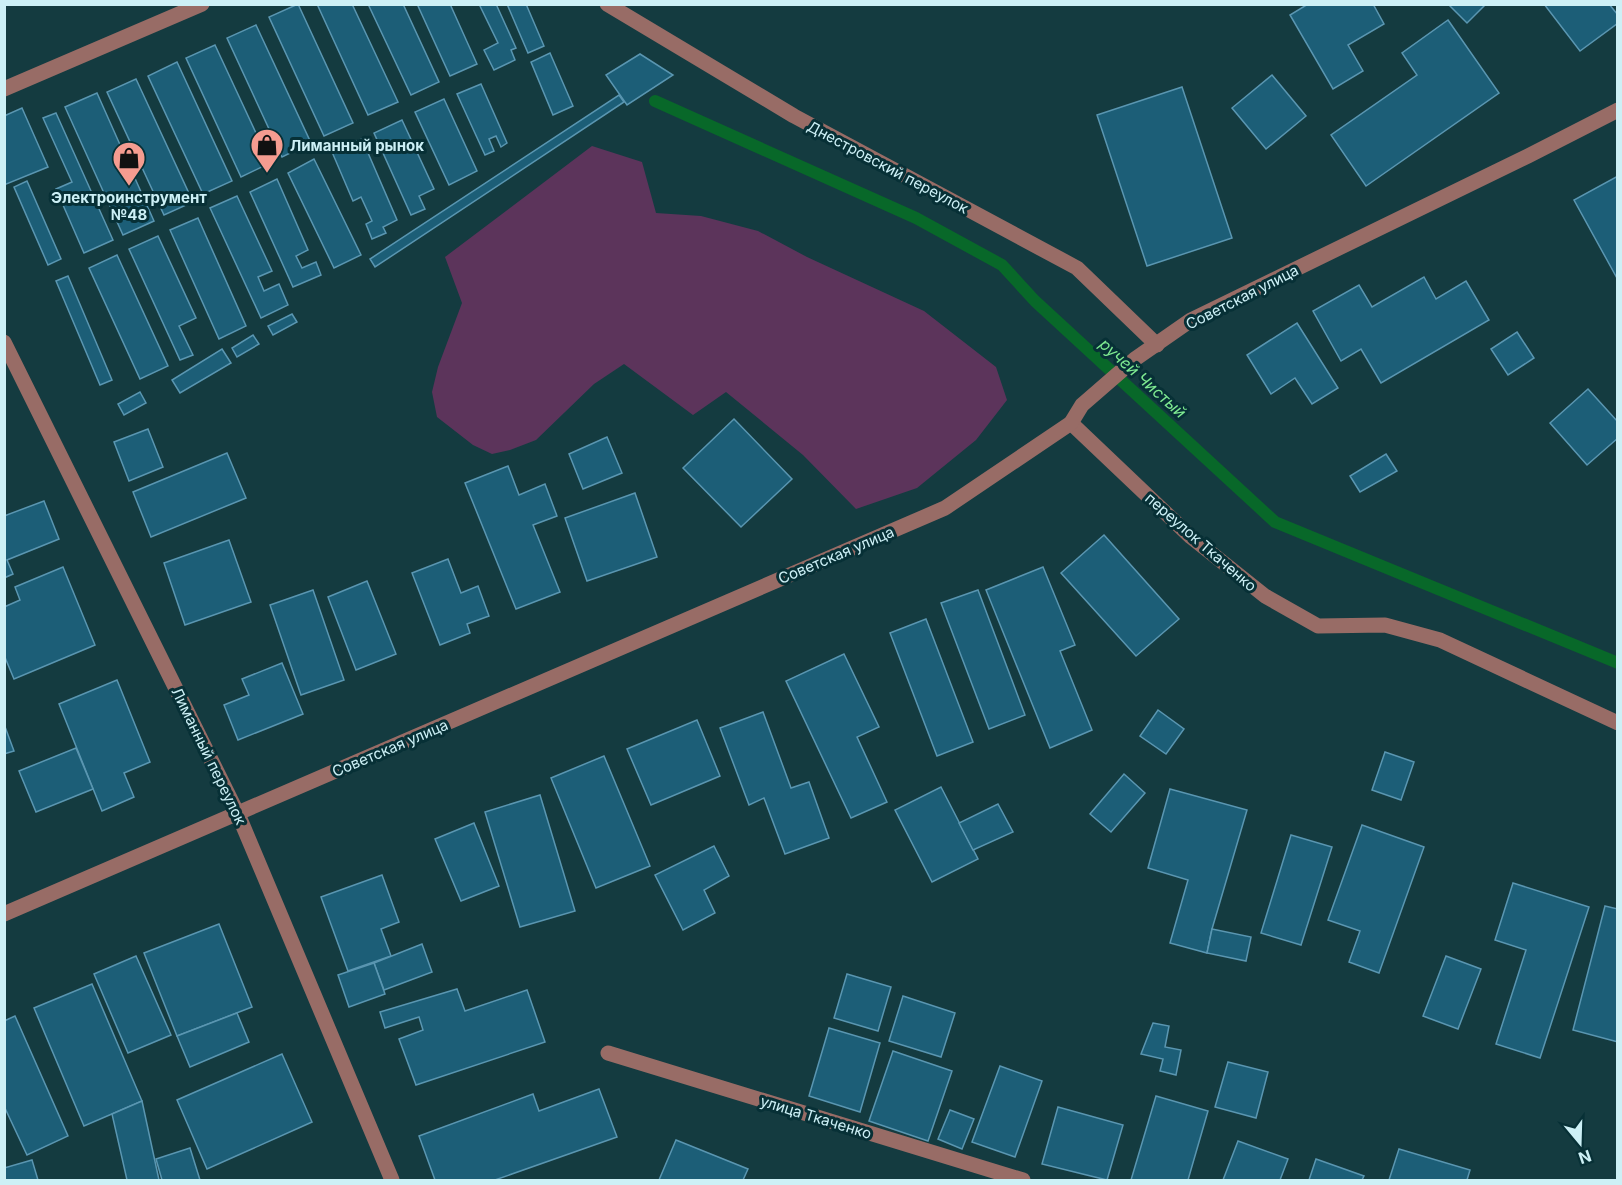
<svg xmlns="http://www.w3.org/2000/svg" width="1622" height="1185" font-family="Inter,sans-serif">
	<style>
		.green { fill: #5c345b }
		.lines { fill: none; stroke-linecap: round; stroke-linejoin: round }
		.stream { stroke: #086829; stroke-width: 12 }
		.building { fill: #1c5e77; stroke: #5a96b1; stroke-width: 1.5 }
		.minor { stroke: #986c66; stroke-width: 15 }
		.labels { text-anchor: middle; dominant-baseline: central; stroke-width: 6; stroke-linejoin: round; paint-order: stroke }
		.poi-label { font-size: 15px; font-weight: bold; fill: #cdf0f6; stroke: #073036; text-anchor: start }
		.street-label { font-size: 15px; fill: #cdf0f6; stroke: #073036 }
		.water-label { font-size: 16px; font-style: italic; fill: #7ee991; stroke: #073036 }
	</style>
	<rect width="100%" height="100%" fill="#143b40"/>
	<polygon class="green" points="592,146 642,162 656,213 701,216 758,231 807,257 924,311 996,367 1007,400 976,440 917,488 856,509 803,455 726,392 693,415 624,364 594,384 536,440 510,450 492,454 473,445 437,417 432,392 438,367 462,303 445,257"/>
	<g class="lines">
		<polyline class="stream" points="655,101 916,218 1002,265 1035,301 1275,522 1618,663"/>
	</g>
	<g class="building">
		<polygon points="298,4 353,123 324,136 269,17"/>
		<polygon points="317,4 352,4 398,102 368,115"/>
		<polygon points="368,4 403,4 439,82 411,95"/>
		<polygon points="421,4 450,4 477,64 450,76 418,6"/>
		<polygon points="479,4 496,4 516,48 511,50 515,60 494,70 484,50 498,43"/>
		<polygon points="507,4 526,4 544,46 528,53"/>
		<polygon points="1308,4 1373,4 1384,24 1348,45 1363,71 1333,89 1290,15"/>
		<polygon points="1448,4 1486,4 1467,23"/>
		<polygon points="1544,4 1609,4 1618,15 1618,23 1580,51"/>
		<polygon points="1448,20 1499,93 1366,186 1331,135 1417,75 1402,53"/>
		<polygon points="256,25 311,143 282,157 227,38"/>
		<polygon points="215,45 270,163 241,177 186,58"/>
		<polygon points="550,53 573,106 553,115 531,62"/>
		<polygon points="640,54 673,75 627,105 606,75"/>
		<polygon points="177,62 232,181 203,194 148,76"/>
		<polygon points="1272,75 1306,116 1266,149 1232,108"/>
		<polygon points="136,79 193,202 164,215 107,92"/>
		<polygon points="481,84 507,143 501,147 496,136 489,139 494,151 485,155 457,94"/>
		<polygon points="1182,87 1232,238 1147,266 1097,115"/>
		<polygon points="97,93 154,221 123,235 65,107"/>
		<polygon points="619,95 624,102 375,267 370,259"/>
		<polygon points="444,99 477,171 449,185 415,112"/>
		<polygon points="22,108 48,167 4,185 4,116"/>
		<polygon points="56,113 113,240 84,253 56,189 72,182 43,118"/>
		<polygon points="402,120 434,189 419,196 425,209 411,215 374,133"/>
		<polygon points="362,139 397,220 383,227 386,233 372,239 366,224 372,221 361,197 353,201 332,152"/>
		<polygon points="314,159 361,255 334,268 288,173"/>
		<polygon points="1618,176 1618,280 1574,200"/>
		<polygon points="277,179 308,250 296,256 302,268 316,262 321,275 293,287 250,192"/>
		<polygon points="27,181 61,259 48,265 14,187"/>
		<polygon points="237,196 272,271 258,277 264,291 279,284 288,305 261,318 210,208"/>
		<polygon points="198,218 246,326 219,339 170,230"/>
		<polygon points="158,236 196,318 179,326 193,355 180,360 129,249"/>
		<polygon points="117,255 168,366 140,379 89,268"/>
		<polygon points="68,276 112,380 100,385 56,281"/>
		<polygon points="1424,277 1436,299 1466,281 1489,320 1381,383 1361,349 1341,361 1313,311 1359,285 1372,307"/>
		<polygon points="292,314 297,322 273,335 268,326"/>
		<polygon points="1297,323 1338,388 1312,404 1295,378 1271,394 1247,355"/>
		<polygon points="1517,332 1534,358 1508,375 1491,349"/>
		<polygon points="253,335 259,344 237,357 232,348"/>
		<polygon points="222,349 231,363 180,393 172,380"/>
		<polygon points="1588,389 1618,422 1618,438 1587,465 1550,423"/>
		<polygon points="140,392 146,403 124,415 118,404"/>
		<polygon points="734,419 792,479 741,527 683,468"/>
		<polygon points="148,429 163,467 129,481 114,442"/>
		<polygon points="607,437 622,473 583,489 569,454"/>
		<polygon points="227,453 246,498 151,537 133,492"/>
		<polygon points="1386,454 1397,471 1360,492 1350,476"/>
		<polygon points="508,466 519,495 545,484 557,516 533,525 560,592 516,609 465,483"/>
		<polygon points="635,493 657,557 587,581 565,518"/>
		<polygon points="44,501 59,539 7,560 13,574 4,578 4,516"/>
		<polygon points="1104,535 1179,619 1136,656 1061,573"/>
		<polygon points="229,540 251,602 185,625 164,563"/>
		<polygon points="448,559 461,593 478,586 489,616 467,624 470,633 440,645 412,573"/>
		<polygon points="63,567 95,645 14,679 4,655 4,607 20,600 15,587"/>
		<polygon points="1043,567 1075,645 1060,651 1092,730 1050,748 986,590"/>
		<polygon points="367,581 396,654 356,670 328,597"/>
		<polygon points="313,590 344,680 301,695 270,605"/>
		<polygon points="978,590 1025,715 989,729 941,603"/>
		<polygon points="926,619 973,742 937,756 890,633"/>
		<polygon points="844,654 879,727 857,737 887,802 851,818 786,681"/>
		<polygon points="282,663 303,714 238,740 224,705 249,695 242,679"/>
		<polygon points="117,680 150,762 124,773 134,797 102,811 59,704"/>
		<polygon points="1158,710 1184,729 1166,754 1140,736"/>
		<polygon points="763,712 791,788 809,782 829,838 785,854 764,798 749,805 720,728"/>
		<polygon points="697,720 720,776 651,805 627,749"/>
		<polygon points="4,724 14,751 4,754"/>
		<polygon points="76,748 93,789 36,812 19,771"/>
		<polygon points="1385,752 1414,762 1401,800 1372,790"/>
		<polygon points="604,756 650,866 596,888 551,778"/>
		<polygon points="1124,774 1145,793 1111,832 1090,814"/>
		<polygon points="941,787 978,859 932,882 895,810"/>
		<polygon points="1170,789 1247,810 1212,929 1207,953 1170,943 1188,880 1148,868"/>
		<polygon points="540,795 575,911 520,927 485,812"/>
		<polygon points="998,804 1013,832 973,850 959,823"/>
		<polygon points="474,823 499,886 461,901 435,839"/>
		<polygon points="1362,825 1424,847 1379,973 1349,962 1360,931 1328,920"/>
		<polygon points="1291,835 1332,847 1301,945 1261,933"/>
		<polygon points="714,846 729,876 704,890 715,913 683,930 655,875"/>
		<polygon points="382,875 399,922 381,929 391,956 348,971 321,897"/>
		<polygon points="1513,883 1589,907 1540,1058 1496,1044 1526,950 1495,940"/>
		<polygon points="1605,906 1618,909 1618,1042 1573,1030"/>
		<polygon points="219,924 252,1007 177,1036 144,953"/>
		<polygon points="1212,929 1251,937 1246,961 1207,953"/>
		<polygon points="422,944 432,972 384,990 374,963"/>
		<polygon points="136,956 171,1035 128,1053 94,974"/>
		<polygon points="1446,956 1481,969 1458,1029 1423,1016"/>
		<polygon points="374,963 385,994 349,1007 338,975"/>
		<polygon points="847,974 891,987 878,1031 834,1018"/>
		<polygon points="92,984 142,1101 84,1126 34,1008"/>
		<polygon points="457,989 465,1011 527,990 545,1042 416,1085 399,1039 423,1030 419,1017 385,1028 380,1012"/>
		<polygon points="903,996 955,1013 941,1057 889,1041"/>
		<polygon points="237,1013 249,1042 190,1067 177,1036"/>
		<polygon points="15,1016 68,1136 27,1155 4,1106 4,1021"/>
		<polygon points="1153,1023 1169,1026 1165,1047 1181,1050 1176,1075 1160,1071 1163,1059 1141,1054"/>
		<polygon points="829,1028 880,1043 860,1112 809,1096"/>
		<polygon points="893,1051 952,1071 928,1141 869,1121"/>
		<polygon points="282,1054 312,1122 207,1169 177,1100"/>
		<polygon points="1228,1062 1268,1072 1256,1118 1215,1107"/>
		<polygon points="1000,1066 1042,1081 1015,1157 972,1142"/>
		<polygon points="599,1089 617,1137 495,1180 435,1180 419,1136 533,1094 539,1111"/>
		<polygon points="1156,1096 1208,1111 1188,1180 1131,1180"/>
		<polygon points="142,1101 159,1180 127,1180 112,1114"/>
		<polygon points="1058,1107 1123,1125 1107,1180 1042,1164"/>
		<polygon points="950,1110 974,1119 962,1149 938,1139"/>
		<polygon points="676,1140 748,1169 743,1180 659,1180"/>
		<polygon points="1238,1141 1288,1159 1280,1180 1223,1180"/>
		<polygon points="190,1148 200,1180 162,1180 156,1159"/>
		<polygon points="1399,1149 1470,1170 1467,1180 1389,1180"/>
		<polygon points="1316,1159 1364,1176 1362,1180 1309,1180"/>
		<polygon points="32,1160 38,1180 4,1180 4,1168"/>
	</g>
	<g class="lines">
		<g class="minor">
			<polyline points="607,4 794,116 1077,268 1157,345"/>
			<polyline points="4,89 202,4"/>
			<polyline points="4,342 238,814 392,1180"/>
			<polyline points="1071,423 1191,537 1265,596 1318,626 1385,625 1440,640 1618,723"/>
			<polyline points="4,914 945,508 1071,423 1082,405 1135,359 1191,320 1528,156 1618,110"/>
			<polyline points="608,1053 1023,1180"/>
		</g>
	</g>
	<defs>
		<g id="shop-pin" transform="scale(1.725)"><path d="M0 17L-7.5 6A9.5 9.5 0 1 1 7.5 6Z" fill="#f59c90" stroke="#073036"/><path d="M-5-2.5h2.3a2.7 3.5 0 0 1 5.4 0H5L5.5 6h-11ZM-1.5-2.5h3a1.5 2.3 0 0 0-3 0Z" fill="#111"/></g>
	</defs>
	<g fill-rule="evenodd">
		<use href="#shop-pin" x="267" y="145"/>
		<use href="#shop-pin" x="129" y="158"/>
	</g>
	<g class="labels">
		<g class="poi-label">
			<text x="290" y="145">Лиманный рынок</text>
			<text x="129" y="197" text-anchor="middle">Электроинструмент<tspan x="129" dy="17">№48</tspan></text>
		</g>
		<g class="street-label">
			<text transform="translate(888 167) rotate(28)">Днестровский переулок</text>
			<text transform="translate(1242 297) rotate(-27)">Советская улица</text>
			<text transform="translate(1201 542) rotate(41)">переулок Ткаченко</text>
			<text transform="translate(836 555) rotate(-23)">Советская улица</text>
			<text transform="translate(390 748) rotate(-23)">Советская улица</text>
			<text transform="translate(209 756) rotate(64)">Лиманный переулок</text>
			<text transform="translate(816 1117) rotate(17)">улица Ткаченко</text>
		</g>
		<g class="water-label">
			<text transform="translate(1143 378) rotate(42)">ручей Чистый</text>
		</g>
	</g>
	<rect width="1622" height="1185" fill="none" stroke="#cdf0f6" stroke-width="12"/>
	<g transform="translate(1580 1143) rotate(161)" stroke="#073036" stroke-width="4.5" paint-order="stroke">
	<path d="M0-4.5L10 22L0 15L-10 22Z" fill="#cdf0f6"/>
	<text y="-9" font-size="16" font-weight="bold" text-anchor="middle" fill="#cdf0f6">N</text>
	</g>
</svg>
